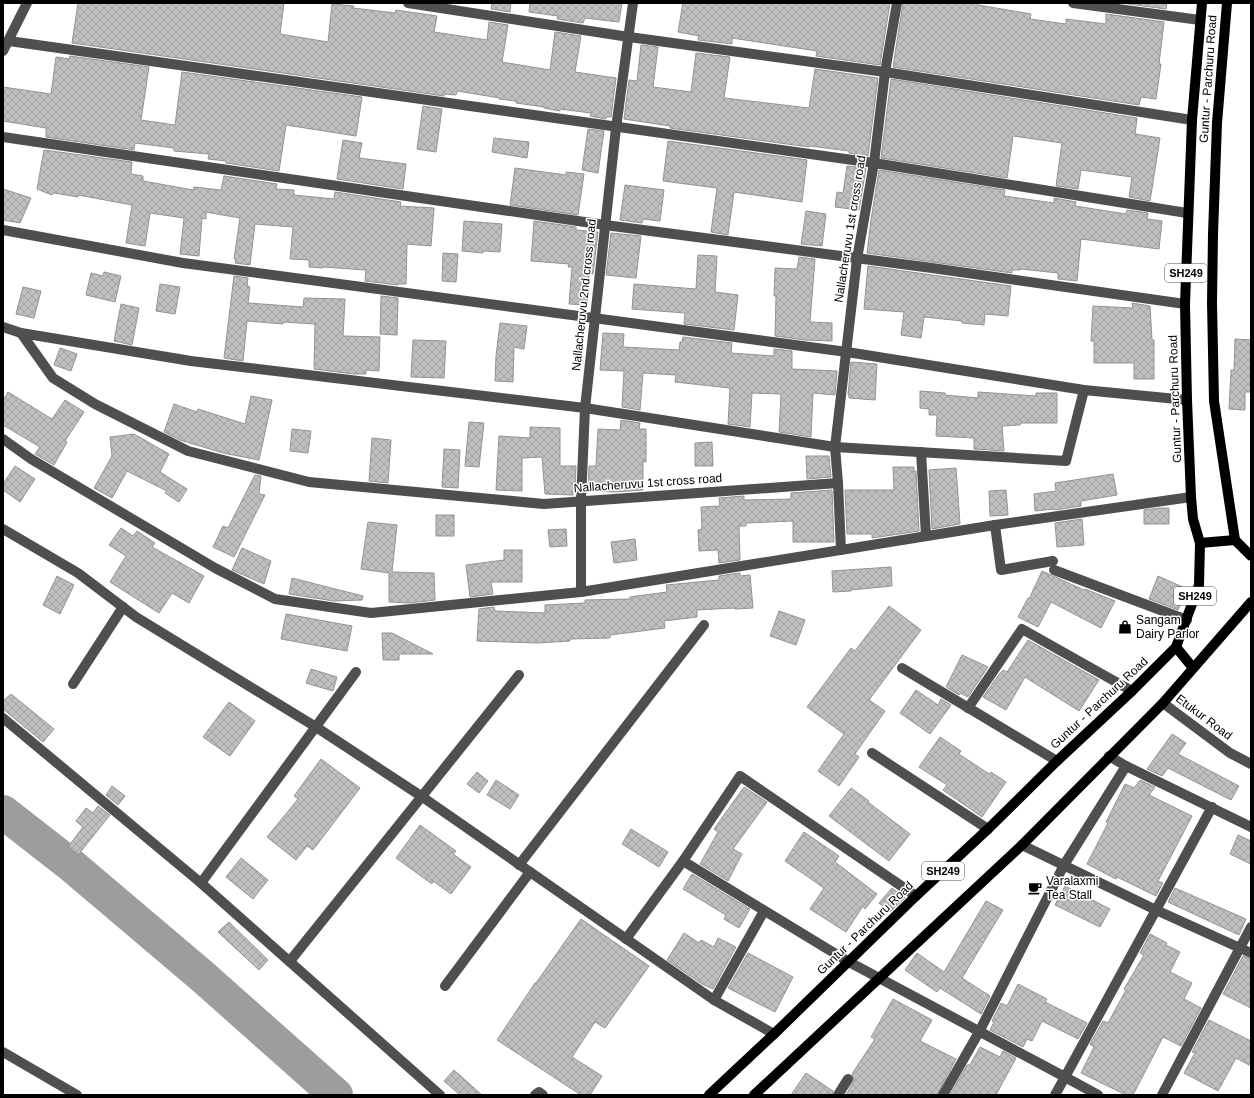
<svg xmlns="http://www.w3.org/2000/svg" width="1254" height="1098" font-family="Helvetica,sans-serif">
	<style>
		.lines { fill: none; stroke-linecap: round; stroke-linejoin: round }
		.river { stroke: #9d9d9d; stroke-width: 34 }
		.building { fill: url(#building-cross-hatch); stroke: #939393 }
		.minor { stroke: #4f4f4f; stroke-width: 10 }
		.major { stroke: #000; stroke-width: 10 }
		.labels { text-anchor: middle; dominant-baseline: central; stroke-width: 3; stroke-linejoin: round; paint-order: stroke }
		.shield { fill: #fff; stroke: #4c4c4c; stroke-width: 1 }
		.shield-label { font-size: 11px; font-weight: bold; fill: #000 }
		.street-label { font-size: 12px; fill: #000; stroke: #fff }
		.poi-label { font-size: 12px; fill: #000; stroke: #fff; text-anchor: start }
	</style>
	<defs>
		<pattern id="building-cross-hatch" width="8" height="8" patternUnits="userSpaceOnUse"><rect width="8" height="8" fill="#bfbfbf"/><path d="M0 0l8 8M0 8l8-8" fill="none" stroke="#a2a2a2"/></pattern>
	</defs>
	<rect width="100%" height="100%" fill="#fff"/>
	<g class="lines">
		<polyline class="river" points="3,812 71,865 202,976 336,1095"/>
	</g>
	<g class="building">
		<polygon points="78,3 284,3 280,34 328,42 332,4 354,6 353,8 395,13 396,10 437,16 434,32 487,40 489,22 508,25 502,62 550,70 555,32 581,36 575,72 616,78 611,117 606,117 606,119 590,116 591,113 560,109 560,111 544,108 544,107 516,103 516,101 499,99 500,98 457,91 456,95 444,94 444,96 72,43"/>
		<polygon points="492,3 511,3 510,12 491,9"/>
		<polygon points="530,3 622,3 619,22 585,18 583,23 557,19 558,16 529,12"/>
		<polygon points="683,3 890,3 880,65 816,56 817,51 732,38 732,44 698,40 699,36 678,32"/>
		<polygon points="903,3 978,3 978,5 1031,14 1030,19 1066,24 1066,19 1106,24 1106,14 1164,22 1159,64 1161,64 1156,99 1141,97 1139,105 893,67"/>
		<polygon points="1122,3 1167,3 1166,9"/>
		<polygon points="641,45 658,47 653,87 691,92 696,53 730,57 724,98 809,108 815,69 878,78 868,156 849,153 849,151 810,146 809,147 670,128 670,126 624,119 629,80 637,81"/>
		<polygon points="70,56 149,67 141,120 175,125 182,72 362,97 356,136 286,125 279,171 226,163 226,161 208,159 209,154 174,151 174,148 135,143 134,150 46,137 46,128 3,121 3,87 51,94 56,57 69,59"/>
		<polygon points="891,79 1137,118 1135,134 1160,138 1150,201 1129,197 1132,177 1081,170 1078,189 1056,186 1062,143 1013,136 1007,178 881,158"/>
		<polygon points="423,106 442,109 436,152 417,149"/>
		<polygon points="588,129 604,131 598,173 582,170"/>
		<polygon points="494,138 529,142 527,158 492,152"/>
		<polygon points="343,140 362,143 359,158 406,164 403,189 337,179"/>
		<polygon points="668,141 807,160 802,202 734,192 728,235 711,232 717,188 663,181"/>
		<polygon points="44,150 132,162 131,174 143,176 143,181 193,190 194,187 221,190 224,176 277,184 276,189 294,190 294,195 334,199 335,192 401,202 400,206 434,208 431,246 407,244 406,284 398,284 398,285 365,281 366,270 323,267 323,268 309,267 309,260 290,259 293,227 255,224 250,265 235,263 236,259 234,259 240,218 206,212 206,219 202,218 199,256 180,254 184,218 150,213 145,246 126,243 132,205 78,195 78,197 54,193 52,195 37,189"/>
		<polygon points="847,166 866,168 859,210 835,207 837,192 843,193"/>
		<polygon points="515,168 566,175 566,172 584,174 578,215 510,205"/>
		<polygon points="879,170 1005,190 1004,196 1054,203 1054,198 1076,202 1075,206 1126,214 1127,210 1148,213 1147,219 1162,221 1159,249 1081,239 1077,281 1058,279 1058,273 1021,269 1020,270 1012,270 1012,273 867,253 871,220"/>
		<polygon points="625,185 664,190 660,221 643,219 642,223 620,220"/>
		<polygon points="3,189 31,198 20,223 3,220"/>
		<polygon points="806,211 826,214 822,246 801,244"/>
		<polygon points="464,221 502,224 500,252 483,251 483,253 462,251"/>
		<polygon points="534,221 576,227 576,230 598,232 593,274 589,273 587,305 569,304 572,267 568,267 569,264 531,261"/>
		<polygon points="611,233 641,236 636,278 606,275"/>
		<polygon points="443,253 458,254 456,282 442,281"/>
		<polygon points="698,255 717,256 715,292 738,295 734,330 684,324 685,313 632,309 634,284 696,289"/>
		<polygon points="799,257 815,259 810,322 832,323 832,341 805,340 775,336 776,296 774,296 775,268 797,269"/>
		<polygon points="868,266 1011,286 1008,316 985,314 984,325 962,323 962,321 924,317 921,338 901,335 904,312 864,309"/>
		<polygon points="104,272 121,276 115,302 86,295 91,273 103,276"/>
		<polygon points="234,276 248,278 247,286 250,287 248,303 303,307 304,298 345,299 343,336 380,337 379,371 366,370 366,374 353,374 314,369 315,324 283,322 283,324 247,321 243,361 224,358"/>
		<polygon points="160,284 180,287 175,314 156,311"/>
		<polygon points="23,287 41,291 34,318 16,314"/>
		<polygon points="381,296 398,298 397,335 380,334"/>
		<polygon points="1132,303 1150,306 1152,340 1154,340 1154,379 1134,379 1134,363 1094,363 1094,341 1091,341 1093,306 1133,308"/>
		<polygon points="121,304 139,308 132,345 114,341"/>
		<polygon points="500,323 527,326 524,349 514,347 513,382 495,381 496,356"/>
		<polygon points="603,333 624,334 623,347 679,350 680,342 682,342 683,337 732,343 731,353 774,356 774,349 792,351 792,369 837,371 835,395 813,393 811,437 779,432 781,394 752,393 750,427 728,424 730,388 675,382 676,375 643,373 640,410 622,407 624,371 600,370"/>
		<polygon points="1235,339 1251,340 1251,392 1245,392 1245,410 1229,409 1231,370 1234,370"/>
		<polygon points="413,340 446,341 444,378 411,377"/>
		<polygon points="60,348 77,354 71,371 54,365"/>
		<polygon points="851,362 877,364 875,400 849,398 849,395 848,395"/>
		<polygon points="920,391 945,393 945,395 978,398 978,392 1036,396 1036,393 1057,393 1057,423 1021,423 1020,425 1002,426 1004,451 974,449 974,438 936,436 937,415 929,415 929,409 920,408"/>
		<polygon points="8,392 52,419 65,400 84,412 65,441 67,442 54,465 35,454 40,447 3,425 3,401"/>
		<polygon points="251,396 272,400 259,460 223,453 180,440 164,432 174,404 197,412 198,409 245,424"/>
		<polygon points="621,420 640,423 639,429 646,429 646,462 643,461 643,490 615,492 588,491 589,466 596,466 598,429 620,430"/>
		<polygon points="469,422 484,423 479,467 465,466"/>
		<polygon points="530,427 560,428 560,466 576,466 575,491 573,491 573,495 545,494 542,457 522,458 522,491 496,490 499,436 530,438"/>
		<polygon points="292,429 311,431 308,453 290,451"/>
		<polygon points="134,434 169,454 160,472 187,489 179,502 165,493 167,491 127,471 112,498 94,488 112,456 110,437"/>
		<polygon points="372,438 391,440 388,483 369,481"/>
		<polygon points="712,442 713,466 695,466 695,443"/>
		<polygon points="444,449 460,450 458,488 442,487"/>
		<polygon points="806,456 829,456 831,477 807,479"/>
		<polygon points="15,466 35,479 20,502 3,490 3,484"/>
		<polygon points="893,467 914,467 914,472 916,471 919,531 872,538 872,534 847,534 845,490 894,490"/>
		<polygon points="956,468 960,524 932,529 929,470"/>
		<polygon points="1113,474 1117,495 1081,501 1081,506 1055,510 1054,509 1035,511 1034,494 1056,491 1055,483"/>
		<polygon points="255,475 261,476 259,494 265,495 234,557 213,547 223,526 228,528"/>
		<polygon points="832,490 834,542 793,542 793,521 746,523 746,526 739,526 740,560 719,563 718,550 699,551 698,530 702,529 701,507 720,506 719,498 744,496 744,500 791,499 791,493"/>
		<polygon points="1006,490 1008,515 990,516 989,491"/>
		<polygon points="1159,508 1169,508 1169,524 1144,524 1144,510"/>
		<rect x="436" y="515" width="18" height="21"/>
		<polygon points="1082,519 1084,545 1057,547 1055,523"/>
		<polygon points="368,522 397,525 392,572 434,573 435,600 409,603 389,602 389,573 361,569"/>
		<polygon points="121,528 133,536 137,531 155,543 152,547 204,576 189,603 172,593 159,613 110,582 126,556 109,545"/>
		<polygon points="566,529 567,546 550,547 548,530"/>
		<polygon points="635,539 637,560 614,563 611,542"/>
		<polygon points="242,548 271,561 264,584 232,570"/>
		<polygon points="504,550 522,550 522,582 491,582 493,594 470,597 466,565 504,560"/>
		<polygon points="891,567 892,586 851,590 851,591 833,592 832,571"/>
		<polygon points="1042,571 1084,590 1085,589 1115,601 1101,628 1051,602 1038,627 1018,617 1028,598 1029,599"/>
		<polygon points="740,573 740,576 750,575 753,608 735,609 735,608 697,610 697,617 664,621 665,628 610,635 610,638 570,639 570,641 537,643 477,641 479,609 494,607 495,611 545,613 545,605 585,603 585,600 630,599 630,597 667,592 666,585 719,580 719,576"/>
		<polygon points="57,576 74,585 60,614 43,605"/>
		<polygon points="1158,576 1187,589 1178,610 1149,599"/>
		<polygon points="292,578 363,596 362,600 334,601 289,594"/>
		<polygon points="889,606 921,630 869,700 885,711 855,754 859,757 839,786 818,771 844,734 807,707 851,648 855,651"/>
		<polygon points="779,611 805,620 796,645 770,636"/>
		<polygon points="286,614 352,626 347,651 281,639"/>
		<polygon points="382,633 392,633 433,654 399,654 399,660 383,660"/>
		<polygon points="1028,640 1099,680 1079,711 1025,677 1006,710 983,697 1000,673 1001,673 1003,670 1007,672"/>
		<polygon points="962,655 988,667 968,697 960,693 959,695 946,687"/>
		<polygon points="311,669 337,677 333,691 306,683"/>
		<polygon points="916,690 938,705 941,699 951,705 930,734 900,713"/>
		<polygon points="11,694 54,729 43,742 3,709 3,701"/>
		<polygon points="229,702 255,721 230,756 203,737"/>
		<polygon points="1172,734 1186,743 1178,754 1239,786 1231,800 1168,768 1162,776 1147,769"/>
		<polygon points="940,737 961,751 959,754 989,774 991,772 1006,782 982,817 943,790 947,785 919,767"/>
		<polygon points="321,759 360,788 313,850 307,846 296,860 267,837 298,799 294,796"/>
		<polygon points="477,772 488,781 479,793 467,784"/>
		<polygon points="496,780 519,795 510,809 487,795"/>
		<polygon points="1140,780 1155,787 1149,795 1192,816 1158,881 1163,883 1156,896 1117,877 1116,879 1087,864 1108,823 1106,822 1125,784 1134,788"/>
		<polygon points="112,786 125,796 118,805 106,795"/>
		<polygon points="744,787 767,802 733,849 742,854 728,881 700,864 718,832 714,829"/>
		<polygon points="851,788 869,801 868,802 910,834 889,861 829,816"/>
		<polygon points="98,806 110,815 78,855 68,847 83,827 76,821 86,808 93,813"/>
		<polygon points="420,825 456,851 453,854 471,867 451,894 433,881 432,884 396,858"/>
		<polygon points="631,829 668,852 659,867 622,844"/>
		<polygon points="804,832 839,856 835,862 877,894 865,909 863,906 846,932 810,909 824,888 785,861"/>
		<polygon points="1238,835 1251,841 1251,864 1230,854"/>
		<polygon points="241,858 268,880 253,899 226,877"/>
		<polygon points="692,874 750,909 739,928 724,919 726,915 683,889"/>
		<polygon points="1065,886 1110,909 1100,927 1055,905"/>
		<polygon points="892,888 905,898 890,912 879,903"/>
		<polygon points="1175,888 1246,919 1239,935 1168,902"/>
		<polygon points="986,901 1003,910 962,978 990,996 981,1014 940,988 937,992 905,970 917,953 944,972"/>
		<polygon points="581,919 649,966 605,1028 595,1022 572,1057 602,1076 590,1095 581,1095 497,1040 535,983 536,983"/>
		<polygon points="229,922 268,960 259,970 218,932"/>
		<polygon points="684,933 699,943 701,940 714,947 718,938 736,947 713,989 702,984 667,960"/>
		<polygon points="1150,934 1167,943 1166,945 1180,952 1170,972 1192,983 1184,999 1201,1008 1181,1046 1163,1037 1133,1095 1126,1095 1081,1073 1094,1047 1090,1044 1103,1021 1108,1023 1126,990 1124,989 1144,955 1140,953"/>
		<polygon points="748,953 793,977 775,1012 728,988"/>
		<polygon points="1243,956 1251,959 1251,1008 1223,994"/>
		<polygon points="1018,984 1047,999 1045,1002 1087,1023 1078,1039 1042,1021 1032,1041 1027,1039 1023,1047 990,1030 994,1022 992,1021 1001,1003 1007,1006"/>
		<polygon points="893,999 932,1020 920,1041 956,1059 937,1095 846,1095 854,1080 852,1074 875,1039 871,1037"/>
		<polygon points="1209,1020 1251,1041 1251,1066 1236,1058 1218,1091 1184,1073 1195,1053 1192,1052"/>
		<polygon points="980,1047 1000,1057 1003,1051 1016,1058 996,1095 950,1095 967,1065 970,1065"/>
		<polygon points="454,1070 482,1095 460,1095 444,1081"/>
		<polygon points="806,1073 833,1091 832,1095 791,1095"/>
	</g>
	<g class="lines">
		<g class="minor">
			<polyline points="408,3 629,37 885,72 1192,120"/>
			<polyline points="1073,3 1200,20"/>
			<polyline points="9,41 874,163 1187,213"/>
			<polyline points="3,51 27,3"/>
			<polyline points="3,137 605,225 932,268 1185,304"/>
			<polyline points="3,230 183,263 847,352 1084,390 1187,400"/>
			<polyline points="3,327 21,333 191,361 585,408 835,447 1066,461 1084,390"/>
			<polyline points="21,333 53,378 95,404 188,451 309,482 544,504 838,483 835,447 857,259 874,163 885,72 897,3"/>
			<polyline points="3,439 31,459 215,568 275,599 371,613 581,592 995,525 1191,497"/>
			<polyline points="921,452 926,536"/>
			<polyline points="838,483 841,550"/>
			<polyline points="995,525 1001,570 1053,561"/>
			<polyline points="3,529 78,573 136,617 316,727 421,796 714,1000 774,1034"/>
			<polyline points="1054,570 1187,620"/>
			<polyline points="581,592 581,501 585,408 616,128 633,3"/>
			<polyline points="902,668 1057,761"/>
			<polyline points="73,684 123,607"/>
			<polyline points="1163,703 1230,753 1251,764"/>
			<polyline points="968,708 1022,629 1132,691"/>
			<polyline points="3,718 201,883 440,1095"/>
			<polyline points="872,753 988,829"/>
			<polyline points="1109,756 1126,766 1251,827"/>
			<polyline points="1022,845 1156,910 1251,953"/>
			<polyline points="683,861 849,962 1065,1077 1055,1095"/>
			<polyline points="519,865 704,625"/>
			<polyline points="201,883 356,672"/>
			<polyline points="626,939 683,861 740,776 916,896"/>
			<polyline points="290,961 519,675"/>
			<polyline points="445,986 530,872"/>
			<polyline points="714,1000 764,911"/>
			<polyline points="3,1052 77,1095"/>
			<polyline points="535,1095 539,1092 543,1095"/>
			<polyline points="838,1095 848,1079"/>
			<polyline points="943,1095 979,1032 1064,865 1126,766"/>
			<polyline points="1098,1095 1065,1077 1212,807"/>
			<polyline points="1162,1095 1251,927"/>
		</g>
		<g class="major">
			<polyline points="1227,3 1217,123 1213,234 1212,303 1214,401 1235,540 1251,556"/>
			<polyline points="1200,543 1235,540"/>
			<polyline points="1176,647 1193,668"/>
			<polyline points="709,1095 774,1034 916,896 988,829 1057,761 1132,691 1176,647 1199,585 1200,543 1193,519 1191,497 1187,400 1185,304 1192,120 1202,3"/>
			<polyline points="754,1095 1022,845 1163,703 1251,602"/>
		</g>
	</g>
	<defs>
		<g id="shop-bare" transform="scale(1.08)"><path d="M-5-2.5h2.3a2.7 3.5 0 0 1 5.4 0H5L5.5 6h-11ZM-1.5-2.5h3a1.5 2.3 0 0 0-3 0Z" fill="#000" stroke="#fff" stroke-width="2.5" paint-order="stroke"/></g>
		<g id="cafe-bare" transform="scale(1.08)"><path d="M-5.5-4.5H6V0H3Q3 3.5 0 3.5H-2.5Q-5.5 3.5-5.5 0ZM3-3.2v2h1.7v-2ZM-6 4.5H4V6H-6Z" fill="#000" stroke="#fff" stroke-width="2.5" paint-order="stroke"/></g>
	</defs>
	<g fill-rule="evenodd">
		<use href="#shop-bare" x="1125" y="627"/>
		<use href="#cafe-bare" x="1035" y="888"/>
	</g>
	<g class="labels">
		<g class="shield">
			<rect x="1165" y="264" width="42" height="18" rx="3"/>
			<rect x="1174" y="587" width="42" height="18" rx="3"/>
			<rect x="922" y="862" width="42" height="18" rx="3"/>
		</g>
		<g class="shield-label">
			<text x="1186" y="273">SH249</text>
			<text x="1195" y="596">SH249</text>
			<text x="943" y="871">SH249</text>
		</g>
		<g class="street-label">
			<text transform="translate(1208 79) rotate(-86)">Guntur - Parchuru Road</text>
			<text transform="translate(850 229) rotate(-81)">Nallacheruvu 1st cross road</text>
			<text transform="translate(584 295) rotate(-84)">Nallacheruvu 2nd cross road</text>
			<text transform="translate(1175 399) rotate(-92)">Guntur - Parchuru Road</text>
			<text transform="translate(648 483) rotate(-4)">Nallacheruvu 1st cross road</text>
			<text transform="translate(1099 703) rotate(-43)">Guntur - Parchuru Road</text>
			<text transform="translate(1204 717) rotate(37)">Etukur Road</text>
			<text transform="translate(865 928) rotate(-44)">Guntur - Parchuru Road</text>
		</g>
		<g class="poi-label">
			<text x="1136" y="620">Sangam<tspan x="1136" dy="14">Dairy Parlor</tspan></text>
			<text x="1046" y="881">Varalaxmi<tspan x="1046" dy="14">Tea Stall</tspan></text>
		</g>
	</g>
	<rect width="1254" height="1098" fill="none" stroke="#000000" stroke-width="8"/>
</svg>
